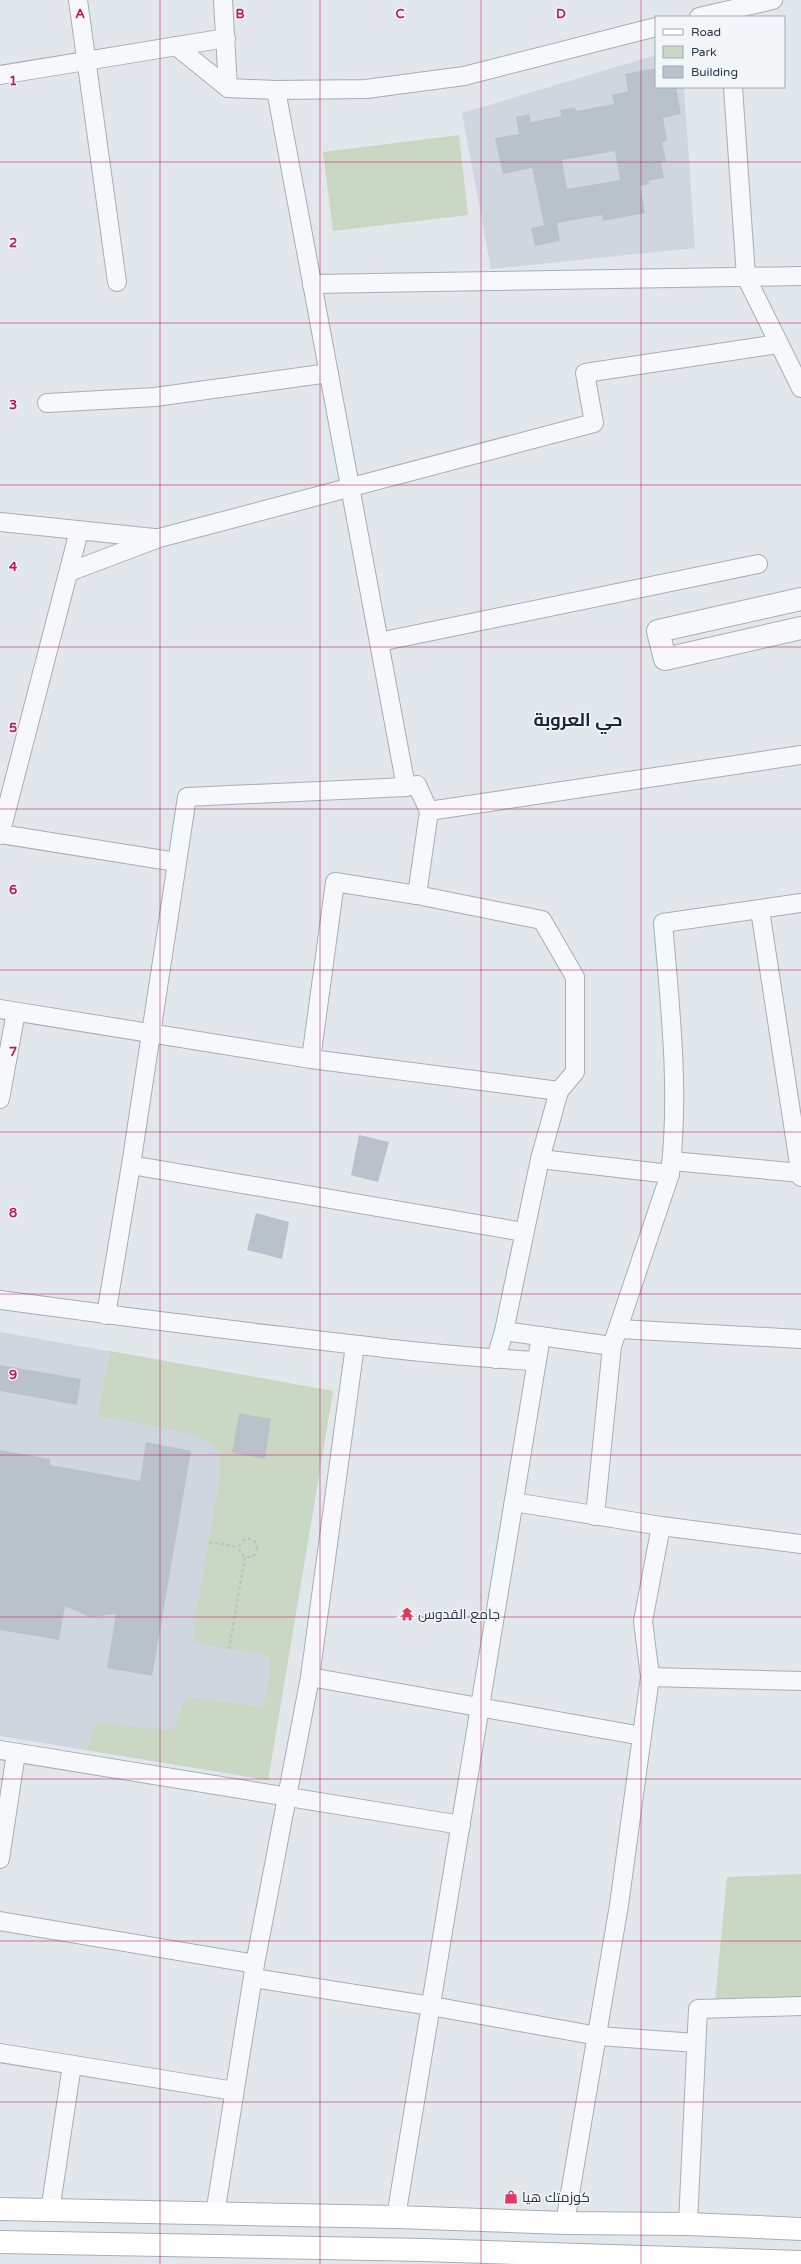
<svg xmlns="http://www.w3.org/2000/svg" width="801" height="2264" font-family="'Varela Round',Cairo,sans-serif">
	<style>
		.built { fill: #d0d6de }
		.green { fill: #cad7c2 }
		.building { fill: #b9c1cb; fill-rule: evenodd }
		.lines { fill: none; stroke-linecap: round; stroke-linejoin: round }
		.minor-casing { stroke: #a6aeb7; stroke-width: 20 }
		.tertiary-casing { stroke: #a6aeb7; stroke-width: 24 }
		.secondary-casing { stroke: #a6aeb7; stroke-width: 24 }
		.path { stroke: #bcc2c8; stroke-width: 2.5; stroke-dasharray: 3 3; stroke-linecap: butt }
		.minor { stroke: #f6f8fa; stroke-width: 18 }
		.tertiary { stroke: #f6f8fa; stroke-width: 22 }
		.secondary { stroke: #fff; stroke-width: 22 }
		.grid { fill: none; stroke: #c2185b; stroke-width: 1; stroke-opacity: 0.55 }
		.labels { text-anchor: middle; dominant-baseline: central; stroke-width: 3; stroke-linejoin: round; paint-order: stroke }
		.poi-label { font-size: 14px; fill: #283647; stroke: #f2f6f9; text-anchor: start }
		.district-label { font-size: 18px; font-weight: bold; fill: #1a2737; stroke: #f2f6f9 }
		.grid-label { font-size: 13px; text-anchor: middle; font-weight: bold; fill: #c2185b; stroke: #f2f6f9; stroke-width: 3; stroke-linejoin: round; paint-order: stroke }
	</style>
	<rect width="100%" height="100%" fill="#e2e7ec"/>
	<g class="built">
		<polygon points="656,55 656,87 684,87 695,248 491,269 462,113"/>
		<polygon points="0,1332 333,1391 268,1780 0,1736"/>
	</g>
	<g class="green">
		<polygon points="459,135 468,215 333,231 323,152"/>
		<path d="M110 1351 333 1391 268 1780 86 1750 94 1727 99 1722 163 1730 173 1729 178 1723 182 1703 190 1698 261 1707 266 1699 271 1663 270 1659 265 1654 201 1644 195 1641 193 1634 220 1476C221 1466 222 1455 214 1447 197 1429 124 1421 98 1416Z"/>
		<polygon points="801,1874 801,1999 715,2001 727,1877"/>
	</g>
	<g class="building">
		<path d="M656 68V87H676L681 114 663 118 667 141 662 142 666 161 661 162 664 178 648 181 649 184 640 186 645 213 603 221 602 215 557 223 560 241 535 246 531 228 544 225 532 168 503 174 495 138 519 134 516 117 529 114 531 122 561 116 560 110 575 107 576 111 614 104 612 95 628 91 625 74ZM615 151 620 180 567 189 562 160Z"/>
		<polygon points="359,1135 389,1142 378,1182 351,1175"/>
		<polygon points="256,1213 289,1222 282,1259 247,1250"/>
		<polygon points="0,1365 81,1379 77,1405 0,1391"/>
		<polygon points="239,1413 271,1419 265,1459 232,1453"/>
		<polygon points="146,1442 191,1451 152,1676 107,1668 116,1614 90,1617 65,1606 59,1640 0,1630 0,1450 50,1459 50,1465 140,1481"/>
	</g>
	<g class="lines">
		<g class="minor-casing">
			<g id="minor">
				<polyline points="78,0 117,282"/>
				<polyline points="223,0 228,88"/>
				<polyline points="699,17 773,0"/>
				<polyline points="176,46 228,88 276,90 366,89 464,76 656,27"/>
				<polyline points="0,75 226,38"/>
				<polyline points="733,87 746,277 801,388"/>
				<polyline points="276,90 406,787"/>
				<polyline points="312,284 801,276"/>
				<polyline points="47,403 155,397 329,373"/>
				<polyline points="0,522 154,538"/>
				<polyline points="69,572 159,538 594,423 585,373 778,344"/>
				<polyline points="379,642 758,564"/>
				<polyline points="429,811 801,755"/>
				<polyline points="0,834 176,862"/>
				<polyline points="0,835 79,531"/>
				<polyline points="760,910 801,1177"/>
				<polyline points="0,1009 311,1059 559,1091"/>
				<polyline points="311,1059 335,882 417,895 542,920 575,977 575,1072 559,1091 540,1159 504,1331 496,1359"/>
				<polyline points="0,1099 16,1012"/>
				<polyline points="540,1159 670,1174"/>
				<polyline points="672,1161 801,1173"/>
				<polyline points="131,1165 524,1232"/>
				<path d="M0 1300C94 1313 188 1325 282 1336 366 1346 452 1357 537 1361"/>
				<polyline points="106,1315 131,1165 187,797 406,787 417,785 429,811 417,895"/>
				<polyline points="619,1329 801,1339"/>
				<polyline points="504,1331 612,1346"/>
				<polyline points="514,1502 661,1526 801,1544"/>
				<path d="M595 1516 612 1346 670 1174C680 1091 670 1006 663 923L801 903"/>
				<polyline points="310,1677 642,1736"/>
				<polyline points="650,1677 801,1681"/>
				<polyline points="0,1750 461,1825"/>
				<polyline points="0,1859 16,1753"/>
				<polyline points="0,1921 255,1964"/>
				<polyline points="253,1978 431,2006 598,2036 696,2043"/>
				<polyline points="0,2053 234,2091"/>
				<polyline points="50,2211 72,2065"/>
				<polyline points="215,2214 255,1964 310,1677 355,1345"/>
				<polyline points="396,2217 541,1336"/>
				<polyline points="565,2223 619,1905 650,1677 643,1621 661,1526"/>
				<polyline points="688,2224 698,2009 801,2006"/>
			</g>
		</g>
		<g class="tertiary-casing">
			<polyline id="tertiary" points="801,599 658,631 665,659 801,628"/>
		</g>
		<g class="secondary-casing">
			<g id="secondary">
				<polyline points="0,2209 396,2217 565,2223 688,2224 801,2229"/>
				<polyline points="0,2242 424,2250 801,2262"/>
			</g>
		</g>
		<g class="path">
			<circle cx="248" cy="1548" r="9"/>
			<polyline points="209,1542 239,1547"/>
			<polyline points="229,1649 245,1557"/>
		</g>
		<use href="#minor" class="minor"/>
		<use href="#tertiary" class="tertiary"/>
		<use href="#secondary" class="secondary"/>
	</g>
	<path class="grid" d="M160 0V2264M320 0V2264M481 0V2264M641 0V2264M0 162H801M0 323H801M0 485H801M0 647H801M0 809H801M0 970H801M0 1132H801M0 1294H801M0 1455H801M0 1617H801M0 1779H801M0 1941H801M0 2102H801"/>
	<defs>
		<g id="temple-bare" transform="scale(1.08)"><path d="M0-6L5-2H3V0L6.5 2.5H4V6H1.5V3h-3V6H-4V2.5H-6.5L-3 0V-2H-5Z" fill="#de3a62" stroke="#f2f6f9" stroke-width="2.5" paint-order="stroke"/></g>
		<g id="shop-bare" transform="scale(1.08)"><path d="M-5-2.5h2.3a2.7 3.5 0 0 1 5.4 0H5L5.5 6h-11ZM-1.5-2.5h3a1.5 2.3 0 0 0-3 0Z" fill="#de3a62" stroke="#f2f6f9" stroke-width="2.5" paint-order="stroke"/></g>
	</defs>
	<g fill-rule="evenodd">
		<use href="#temple-bare" x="407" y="1614"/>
		<use href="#shop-bare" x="511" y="2197"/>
	</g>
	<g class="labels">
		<g class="poi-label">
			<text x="418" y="1614">جامع القدوس</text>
			<text x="522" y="2197">كوزمتك هيا</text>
		</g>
		<g class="district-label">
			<text x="578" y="720">حي العروبة</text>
		</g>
	</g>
	<g class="grid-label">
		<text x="80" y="18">A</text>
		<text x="240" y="18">B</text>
		<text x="400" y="18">C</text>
		<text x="561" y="18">D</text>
		<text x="13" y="85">1</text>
		<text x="13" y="247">2</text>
		<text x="13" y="409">3</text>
		<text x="13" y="571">4</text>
		<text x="13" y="732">5</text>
		<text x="13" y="894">6</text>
		<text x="13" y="1056">7</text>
		<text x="13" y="1217">8</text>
		<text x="13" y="1379">9</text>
	</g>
	<rect x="655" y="16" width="130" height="72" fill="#f2f6f9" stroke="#a1a9b2"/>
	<rect x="663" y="29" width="20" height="6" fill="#ffffff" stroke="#a1a9b2"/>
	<text x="691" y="36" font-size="12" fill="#283647">Road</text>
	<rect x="663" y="46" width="20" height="12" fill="#cad7c2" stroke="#a1a9b2"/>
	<text x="691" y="56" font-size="12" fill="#283647">Park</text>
	<rect x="663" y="66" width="20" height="12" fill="#b9c1cb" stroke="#a1a9b2"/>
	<text x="691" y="76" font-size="12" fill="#283647">Building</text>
</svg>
